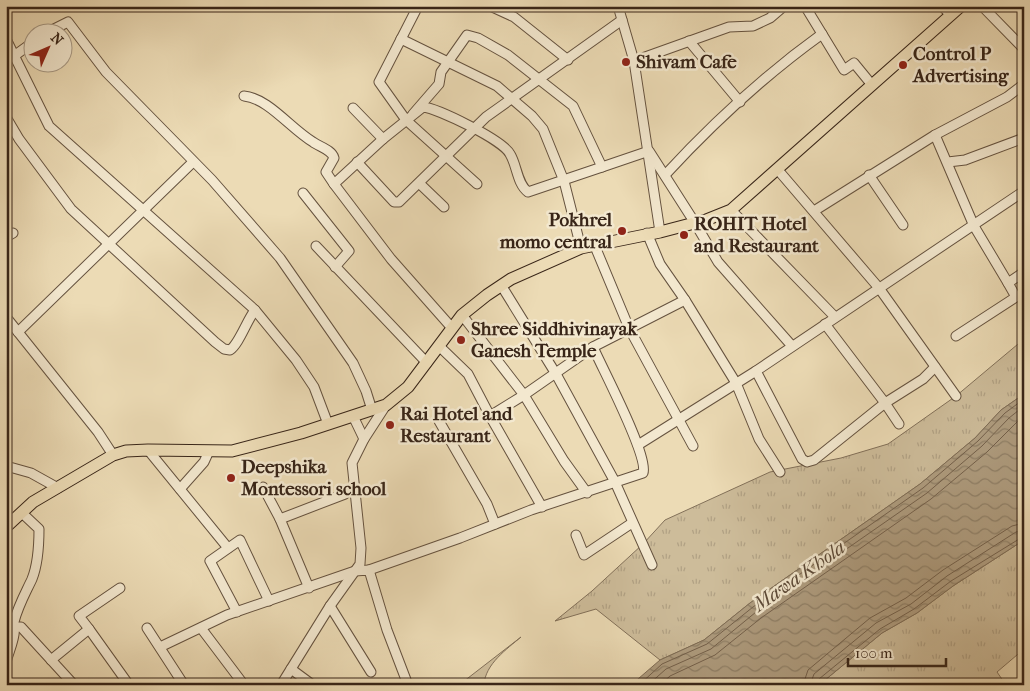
<svg xmlns="http://www.w3.org/2000/svg" width="1030" height="691" font-family="'IM FELL French Canon',serif">
	<style>
		.grass { fill: url(#grass-tufts); stroke: #827059 }
		.water { fill: url(#water-waves); stroke: #7f6d56 }
		.lines { fill: none; stroke-linecap: round; stroke-linejoin: round }
		.shore { stroke: #74614c; stroke-width: 1 }
		.minor-casing { stroke: #65523f; stroke-width: 11 }
		.major-casing { stroke: #382518; stroke-width: 13 }
		.minor { stroke: #f3e8cf; stroke-width: 9 }
		.major { stroke: #ecdbb5; stroke-width: 11 }
		.poi-dot { fill: #8f2418; stroke: #f3e8cf; stroke-width: 2 }
		.labels { text-anchor: middle; dominant-baseline: central; stroke-width: 5; stroke-linejoin: round; paint-order: stroke }
		.poi-label { font-size: 19px; font-weight: bold; fill: #382518; stroke: #f3e8cf; text-anchor: start }
		.water-label { font-size: 20px; font-style: italic; fill: #5c4937; stroke: #f3e8cf }
	</style>
	<defs>
		<pattern id="grass-tufts" width="24" height="20" patternUnits="userSpaceOnUse" patternTransform="scale(1.25)"><rect width="24" height="20" fill="#cdbc9a"/><path d="M3 7l-1-3M5 7V3M7 7l1-3M15 17l-1-3M17 17v-4M19 17l1-3" fill="none" stroke="#b1a184"/></pattern>
		<pattern id="water-waves" width="16" height="10" patternUnits="userSpaceOnUse" patternTransform="scale(1.25)"><rect width="16" height="10" fill="#af9d80"/><path d="M0 5q4-4 8 0t8 0" fill="none" stroke="#8f8068"/></pattern>
	</defs>
	<rect width="100%" height="100%" fill="#ecdbb5"/>
	<filter id="stains"><feTurbulence type="fractalNoise" baseFrequency=".004" numOctaves="4"/><feColorMatrix values="0 0 0 0 .2 0 0 0 0 .09 0 0 0 0 .02 0 0 0 .5 -.17"/></filter>
	<radialGradient id="worn" r=".72"><stop offset=".6" stop-color="#630" stop-opacity="0"/><stop offset="1" stop-color="#630" stop-opacity=".3"/></radialGradient>
	<g class="grass">
		<polygon points="1024,339 1024,394 1001,410 975,438 920,484 750,603 704,640 660,660 596,609 555,621 592,591 643,544 665,520 770,472 841,458 888,444 956,396"/>
		<polygon points="1024,540 1024,649 997,672 1006,685 819,685 882,633 917,613 953,586"/>
		<path d="M521 637C507 649 485 664 484 685H459Z"/>
	</g>
	<polygon class="water" points="1024,394 1024,540 953,586 917,613 882,633 819,685 631,685 660,660 704,640 750,603 920,484 975,438 1001,410"/>
	<g class="lines">
		<g class="shore">
			<polyline points="639,685 662,664 707,644 753,607 923,488 978,441 1005,413 1024,399"/>
			<polyline points="648,685 666,669 711,649 756,612 927,493 982,446 1009,418 1024,406"/>
			<polyline points="660,685 670,676 715,655 761,618 931,499 987,452 1024,415"/>
			<polyline points="803,685 808,670 870,618 906,598 943,570 1012,526 1024,523"/>
			<polyline points="810,685 814,674 876,623 911,604 947,576 1016,532 1024,530"/>
			<polyline points="817,685 819,679 880,629 914,609 951,581 1024,536"/>
		</g>
		<g class="minor-casing">
			<g id="minor">
				<polyline points="418,6 379,82 406,120 477,184"/>
				<polyline points="490,6 514,17 568,60"/>
				<polyline points="618,6 634,61 660,232"/>
				<polyline points="805,6 844,70 854,63 872,85"/>
				<polyline points="942,6 951,15"/>
				<polyline points="982,6 1024,49"/>
				<polyline points="48,32 68,22 106,72 212,180 280,258 353,363 366,391 372,410"/>
				<polyline points="6,39 49,126 255,310 296,360 314,387 328,424"/>
				<polyline points="401,39 497,86 532,116 543,129 564,181 581,248"/>
				<polyline points="689,41 740,102"/>
				<polyline points="14,56 32,43"/>
				<polyline points="634,61 729,27 753,26 770,18 784,6"/>
				<path d="M244 96C268 98 291 129 313 142 320 147 332 150 334 158L326 172 334 184"/>
				<polyline points="353,108 383,139"/>
				<polyline points="413,114 439,84 441,72 467,35 478,38 508,55 573,106 602,167 649,151 695,223 718,262 792,346"/>
				<path d="M6 117 19 139 71 209 215 342 224 349 230 350C239 344 247 320 255 310"/>
				<polyline points="935,135 974,226 1008,283 1024,272"/>
				<polyline points="357,162 394,202 399,202 486,117 622,20"/>
				<polyline points="948,162 965,160 1024,138"/>
				<polyline points="778,170 879,288 956,396"/>
				<path d="M665 175C712 124 765 75 822 34"/>
				<polyline points="869,175 903,225"/>
				<polyline points="419,183 444,207"/>
				<polyline points="303,193 349,251 335,267"/>
				<polyline points="731,210 835,317"/>
				<polyline points="814,211 935,135 1007,97 1024,84"/>
				<polyline points="647,233 660,264 685,300 736,383 759,439 780,472"/>
				<polyline points="6,237 13,233"/>
				<polyline points="594,244 629,328 693,446"/>
				<polyline points="316,246 427,363"/>
				<polyline points="501,285 556,374 615,482 652,565"/>
				<polyline points="462,315 524,395 593,347 685,300"/>
				<polyline points="6,317 98,432 113,455"/>
				<polyline points="825,324 885,403 923,379 935,367"/>
				<path d="M452 328 391 259 334 184 383 139 423 107C437 108 503 140 510 154 517 165 517 184 528 192L602 167"/>
				<polyline points="18,332 193,162"/>
				<polyline points="956,336 1016,297 1008,283"/>
				<polyline points="439,346 468,374 490,416"/>
				<polyline points="756,371 802,459 807,462 814,460 885,403 899,424"/>
				<polyline points="353,416 364,439"/>
				<polyline points="439,421 487,504 495,524"/>
				<polyline points="638,445 756,371 1024,191"/>
				<polyline points="148,450 228,548"/>
				<polyline points="6,466 31,473 58,488"/>
				<polyline points="263,487 280,519"/>
				<polyline points="180,489 204,462 209,451"/>
				<polyline points="542,507 490,416 524,395 564,461 587,493"/>
				<polyline points="576,535 584,555 632,523"/>
				<path d="M369 570 460 538 531 510 643 473C649 456 602 368 593 347"/>
				<polyline points="309,588 280,519 345,494"/>
				<polyline points="330,606 371,672"/>
				<polyline points="237,612 210,561 240,540 269,601"/>
				<path d="M6 613C22 627 11 644 6 662"/>
				<path d="M14 622C18 606 25 594 32 579 38 564 39 545 39 529L22 513"/>
				<polyline points="15,627 21,627 74,685"/>
				<polyline points="147,628 184,685"/>
				<polyline points="201,628 244,685"/>
				<polyline points="89,629 79,616 120,588"/>
				<polyline points="160,647 227,615 355,571 369,570 387,630 408,685"/>
				<polyline points="51,660 89,629 129,685"/>
				<polyline points="291,669 310,683"/>
				<polyline points="281,685 330,606 360,564 361,548 352,463 364,439 386,405"/>
			</g>
		</g>
		<g class="major-casing">
			<polyline id="major" points="6,527 33,502 113,455 126,451 148,450 232,451 301,433 386,405 408,387 462,315 487,295 511,279 581,248 660,232 706,220 731,210 961,6"/>
		</g>
		<use href="#minor" class="minor"/>
		<use href="#major" class="major"/>
	</g>
	<g class="poi-dot">
		<circle cx="626" cy="62" r="5"/>
		<circle cx="903" cy="65" r="5"/>
		<circle cx="622" cy="231" r="5"/>
		<circle cx="684" cy="235" r="5"/>
		<circle cx="461" cy="340" r="5"/>
		<circle cx="390" cy="425" r="5"/>
		<circle cx="231" cy="478" r="5"/>
	</g>
	<g class="labels">
		<g class="poi-label">
			<text x="913" y="54">Control P<tspan x="913" dy="22">Advertising</tspan></text>
			<text x="636" y="62">Shivam Cafe</text>
			<text x="612" y="220" text-anchor="end">Pokhrel<tspan x="612" dy="22">momo central</tspan></text>
			<text x="694" y="224">ROHIT Hotel<tspan x="694" dy="22">and Restaurant</tspan></text>
			<text x="471" y="329">Shree Siddhivinayak<tspan x="471" dy="22">Ganesh Temple</tspan></text>
			<text x="400" y="414">Rai Hotel and<tspan x="400" dy="22">Restaurant</tspan></text>
			<text x="241" y="467">Deepshika<tspan x="241" dy="22">Montessori school</tspan></text>
		</g>
		<g class="water-label">
			<text transform="translate(799 576) rotate(-35)">Mawa Khola</text>
		</g>
	</g>
	<rect width="1030" height="691" fill="none" stroke="#ecdbb5" stroke-width="25"/>
	<rect x="8" y="8" width="1015" height="676" fill="none" stroke="#382518" stroke-width="2.5"/>
	<rect x="12" y="12" width="1005" height="666" fill="none" stroke="#382518"/>
	<g transform="translate(48 48) rotate(45)"><circle r="24" fill="#f3e8cf" stroke="#a89a86"/>
	<path d="M0-4L9 19L0 12L-9 19Z" fill="#8f2418"/>
	<text y="-8" font-size="14" font-weight="bold" text-anchor="middle" fill="#382518">N</text>
	</g>
	<path d="M848 658v8h98v-8" fill="none" stroke="#382518" stroke-width="2.5"/>
	<text x="855" y="658" font-size="15" fill="#382518" stroke="#f3e8cf" stroke-width="4" paint-order="stroke">100 m</text>
	<rect width="100%" height="100%" filter="url(#stains)"/>
	<rect width="100%" height="100%" fill="url(#worn)"/>
</svg>
